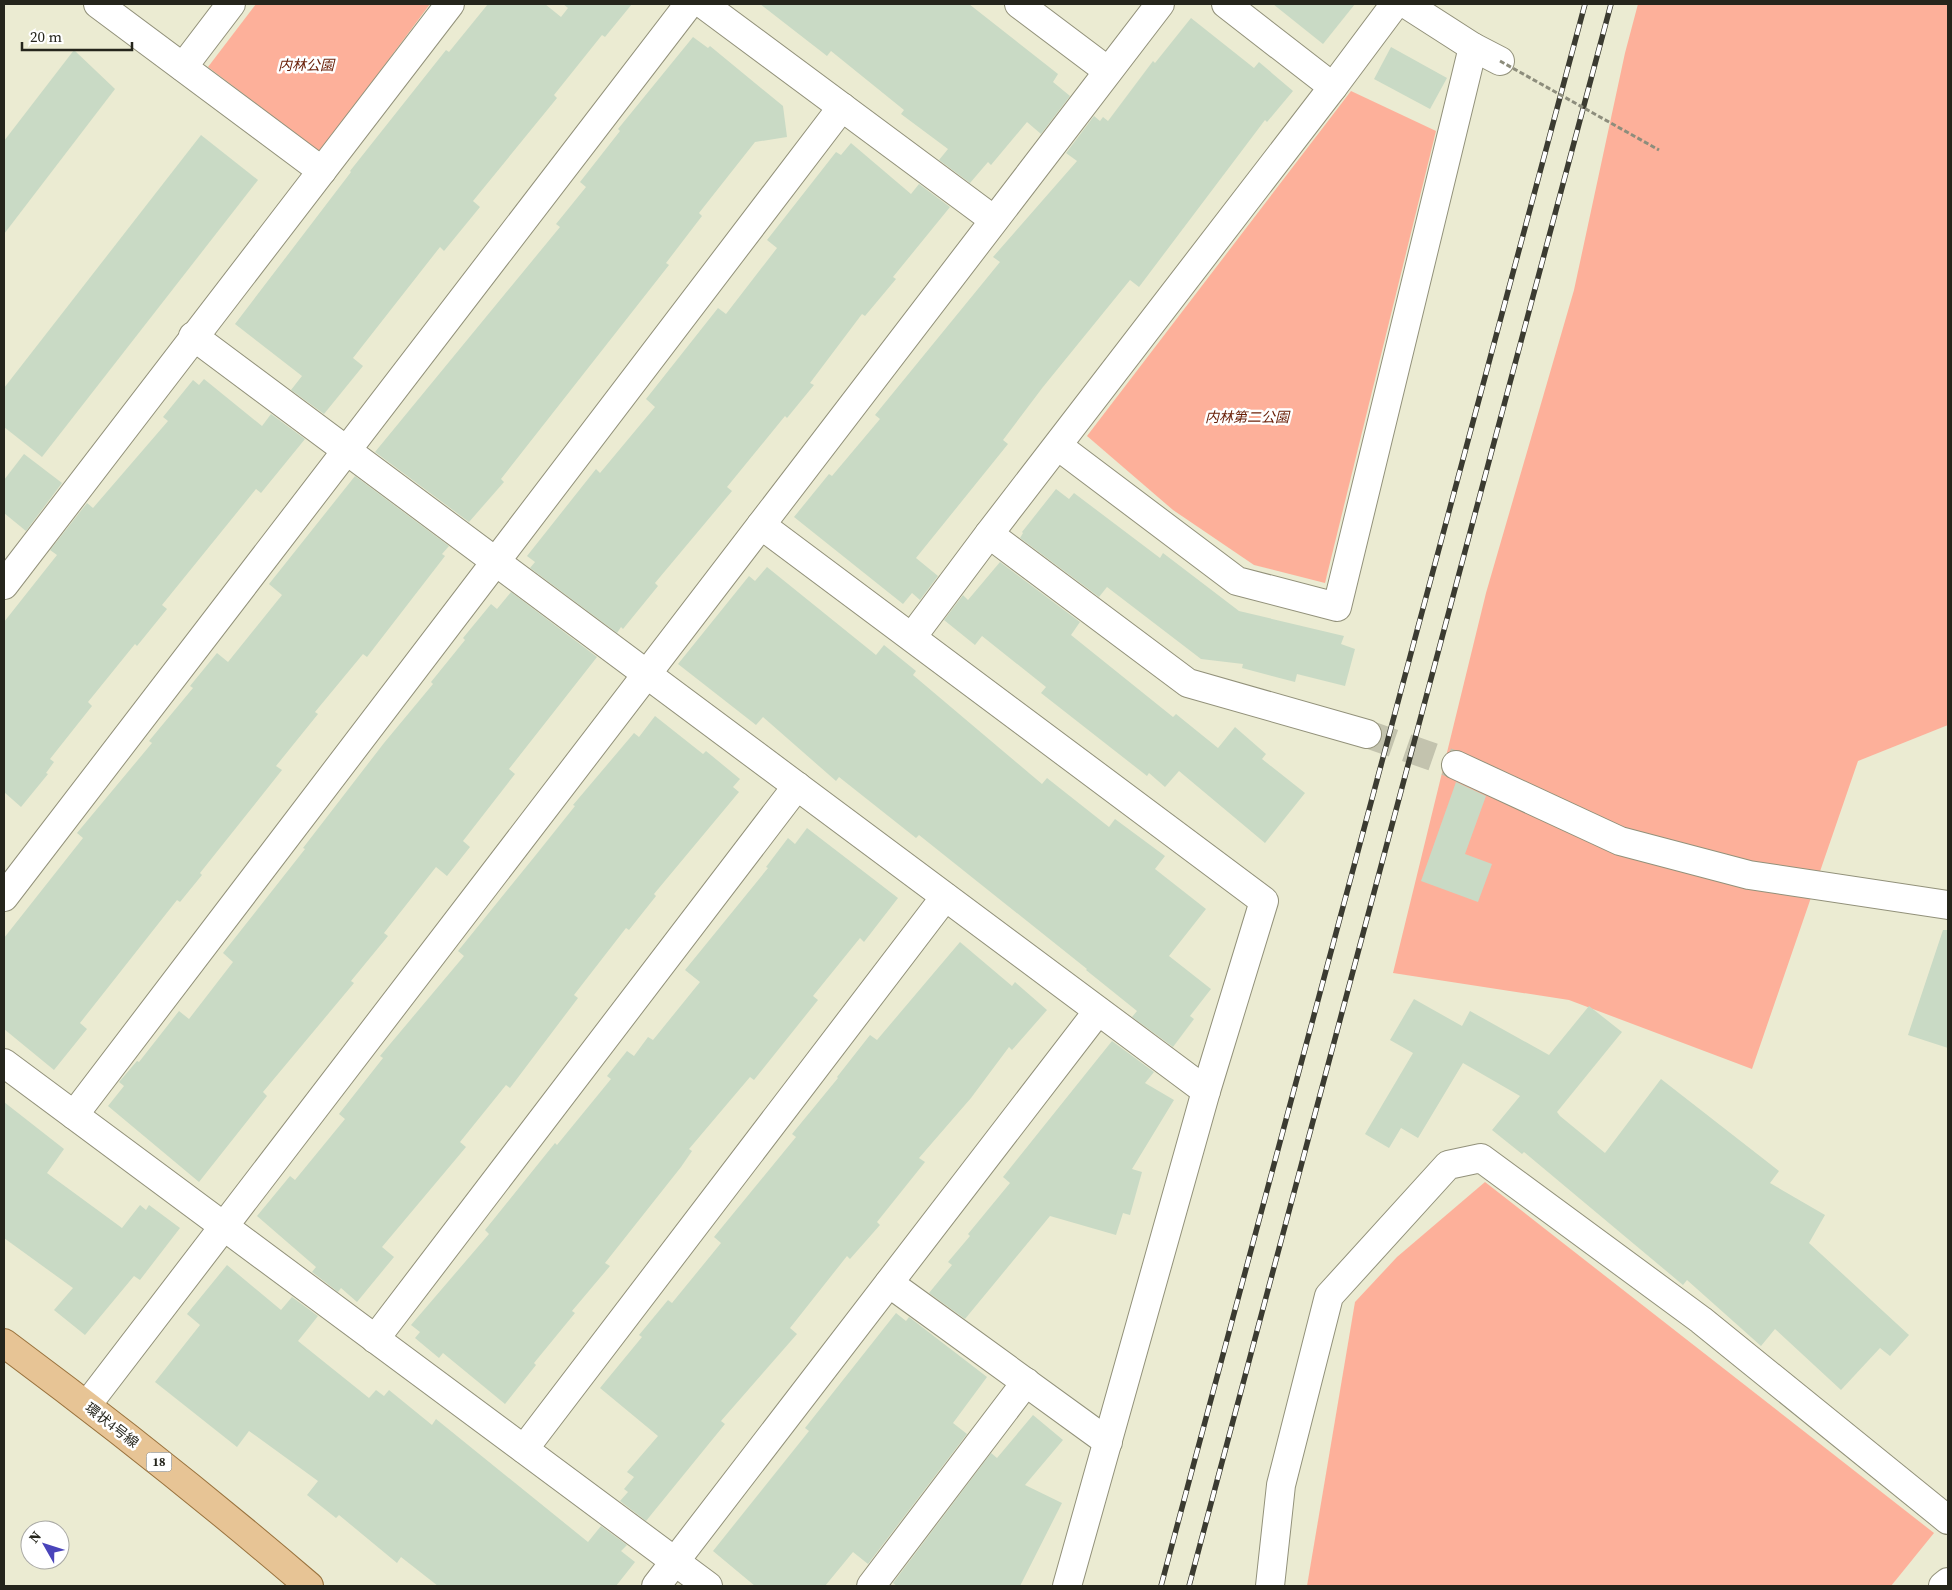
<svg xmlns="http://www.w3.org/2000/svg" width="1952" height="1590" font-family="'Source Serif 4','Noto Sans JP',serif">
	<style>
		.green { fill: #fdb09a }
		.building { fill: #c9dac5 }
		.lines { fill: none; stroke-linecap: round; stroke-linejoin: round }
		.minor-tunnel { stroke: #c3c3ae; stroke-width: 28; stroke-dasharray: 28 14; stroke-linecap: butt }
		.minor-casing { stroke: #92917a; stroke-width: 30 }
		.major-casing { stroke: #99723d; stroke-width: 30 }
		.minor { stroke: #fff; stroke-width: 28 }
		.major { stroke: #e7c495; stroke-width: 28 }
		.rail-casing { stroke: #3b3b31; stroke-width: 5.5 }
		.rail { stroke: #fff; stroke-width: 4; stroke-dasharray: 11; stroke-linecap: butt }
		.path-bridge { stroke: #8d8d7c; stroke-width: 3; stroke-dasharray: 5 2.5; stroke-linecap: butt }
		.labels { text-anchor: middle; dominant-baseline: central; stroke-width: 5; stroke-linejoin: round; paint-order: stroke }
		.shield { fill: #fff; stroke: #666660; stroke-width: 1 }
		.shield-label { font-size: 12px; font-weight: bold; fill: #25251c }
		.park-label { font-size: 14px; font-style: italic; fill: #671c04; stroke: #fff }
		.street-label { font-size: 14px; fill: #25251c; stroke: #fff }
	</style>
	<rect width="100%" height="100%" fill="#ebebd2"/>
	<g class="green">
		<polygon points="256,4 430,4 320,152 208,67"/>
		<polygon points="1638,4 1948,4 1948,725 1858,761 1752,1069 1569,1000 1393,973 1486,593 1574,290 1625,53"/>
		<polygon points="1351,91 1436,131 1325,583 1254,565 1173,510 1087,436"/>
		<polygon points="1485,1182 1934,1533 1891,1586 1307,1586 1355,1302 1397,1257"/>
	</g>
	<g class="building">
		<polygon points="488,4 545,4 561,17 568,8 563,4 632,4 605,37 602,35 554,95 557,98 473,201 480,207 444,251 440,247 353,358 363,366 324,414 291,390 302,376 235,324 351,172 350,171 446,50 449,52"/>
		<polygon points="760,4 969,4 1058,74 1053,82 1070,96 1041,134 1027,122 991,165 988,162 970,183 939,160 948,149 901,114 904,110 831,51 827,56"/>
		<polygon points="1273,4 1355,4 1323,44"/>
		<polygon points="1191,18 1254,68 1259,62 1293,91 1267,122 1265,120 1139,287 1130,280 1043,387 1003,440 1008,444 916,558 938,576 920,600 912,593 903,604 794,517 829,474 832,476 880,419 875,415 1000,262 993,257 1077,161 1066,153 1094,116 1100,121 1103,117 1108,121 1153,61 1155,63"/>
		<polygon points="693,37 708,48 710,46 783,106 787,137 755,142 699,213 702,216 666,263 669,265 501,479 504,482 469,522 375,452 560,227 556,224 586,187 580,182 620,131 618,129"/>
		<polygon points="1391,47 1447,78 1430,109 1374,79"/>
		<polygon points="74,50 115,89 4,234 4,141"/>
		<polygon points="201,135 258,180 42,457 4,427 4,388"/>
		<polygon points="851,143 911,194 919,184 950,207 893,277 896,279 865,316 862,314 810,383 814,385 787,418 785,416 727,487 732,491 655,583 658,586 623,629 621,627 617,633 530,568 535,562 527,556 596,469 600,473 655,407 646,399 718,308 726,314 777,248 767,240 836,152 841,155"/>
		<polygon points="204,379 262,426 271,414 305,439 261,493 256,489 162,605 167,609 137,646 135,644 88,702 92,706 50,759 54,762 46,773 48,774 21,807 4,792 4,622 57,555 50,550 87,503 93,508 168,421 163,417 193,380 199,385"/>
		<polygon points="24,454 62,483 26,531 4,513 4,480"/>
		<polygon points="355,476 449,546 442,554 445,556 367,657 363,654 315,712 318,714 276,766 282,770 200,873 202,875 180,902 177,900 80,1023 87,1029 54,1070 4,1029 4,938 83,838 77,833 152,743 149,741 193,688 190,686 217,653 228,662 282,595 269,584"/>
		<polygon points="1056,489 1069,499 1074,493 1160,558 1163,553 1239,611 1344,636 1341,644 1355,649 1345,686 1297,674 1295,682 1242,668 1243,664 1201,659 1107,587 1099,597 1020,538 1023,533 1022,532"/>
		<polygon points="1000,562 1080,622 1071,635 1173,717 1176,714 1218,748 1235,727 1266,754 1262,759 1305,793 1265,843 1179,771 1165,787 1149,773 1147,776 1041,693 1046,687 982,636 975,645 944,620 963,595 968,600"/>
		<polygon points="767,567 876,655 884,645 916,671 913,675 1042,784 1047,778 1109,827 1115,819 1165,856 1155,869 1206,909 1169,956 1211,989 1190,1016 1194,1019 1173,1047 1132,1017 1137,1011 1086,970 1087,969 919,835 916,838 839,777 836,781 763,717 756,725 678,664 749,576 755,581"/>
		<polygon points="511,592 597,657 509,769 515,774 463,841 470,847 447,876 436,867 384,933 388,936 351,981 354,983 263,1092 267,1096 199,1182 108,1106 124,1086 119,1082 137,1061 139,1062 179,1011 189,1019 233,962 223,953 305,849 303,848 384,743 433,684 431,682 465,640 463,638 491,604 497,609"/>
		<polygon points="655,716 703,754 706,751 740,779 733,787 739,792 654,894 656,896 629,930 626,928 574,995 578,998 510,1088 506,1085 460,1142 466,1147 382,1247 394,1257 357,1302 341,1288 338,1292 312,1272 316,1267 257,1216 290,1176 295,1180 345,1119 339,1114 383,1058 380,1056 464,956 458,951 535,856 575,806 573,805 634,733 639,737"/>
		<polygon points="1456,782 1486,796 1465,854 1492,864 1478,902 1421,881"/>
		<polygon points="807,828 898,898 864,942 860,938 813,996 818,1000 754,1080 750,1077 689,1149 692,1151 681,1167 605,1263 610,1266 572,1311 575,1313 534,1363 536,1365 505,1404 443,1353 439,1358 415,1338 420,1332 411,1325 489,1234 485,1230 555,1143 557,1145 611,1079 607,1076 627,1051 634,1056 648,1037 653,1040 700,982 685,970 768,868 766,867 788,838 795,844"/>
		<polygon points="1943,930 1948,930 1948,1048 1908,1035"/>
		<polygon points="960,942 1012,986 1015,982 1047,1010 1012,1050 1009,1047 971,1098 919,1158 925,1162 877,1222 880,1225 850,1259 847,1256 790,1328 797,1334 721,1421 725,1424 646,1521 620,1501 628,1492 624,1489 634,1477 627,1472 658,1436 600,1388 642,1337 639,1335 668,1300 672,1303 721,1243 714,1237 796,1137 792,1134 838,1078 837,1077 870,1035 877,1040"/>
		<polygon points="1414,999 1462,1026 1470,1011 1549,1055 1589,1006 1622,1032 1557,1112 1560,1116 1605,1153 1661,1079 1779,1171 1770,1183 1825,1215 1809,1243 1909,1335 1890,1356 1880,1348 1841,1390 1775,1329 1761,1346 1687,1280 1683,1285 1524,1152 1522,1154 1492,1130 1520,1096 1463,1063 1418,1138 1401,1128 1389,1148 1365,1134 1413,1053 1390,1040"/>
		<polygon points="1112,1041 1154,1072 1145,1083 1174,1100 1132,1169 1142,1172 1130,1215 1123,1213 1116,1235 1050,1216 965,1319 929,1293 952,1265 948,1262 970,1236 968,1234 1010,1183 1003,1177"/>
		<polygon points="4,1102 64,1149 47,1173 122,1228 140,1205 146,1210 149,1205 180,1228 140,1280 134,1276 85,1335 54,1310 73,1288 4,1238"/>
		<polygon points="227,1265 281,1310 292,1297 318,1316 298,1341 369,1398 376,1390 384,1396 389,1390 432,1425 436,1419 588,1542 601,1526 627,1545 621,1551 635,1562 616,1586 438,1586 401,1557 397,1563 339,1515 336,1518 307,1495 318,1481 249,1431 237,1447 155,1382 200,1325 187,1314"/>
		<polygon points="896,1313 906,1321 909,1317 987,1377 953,1423 967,1434 868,1564 853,1552 825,1586 755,1586 713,1551 809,1431 805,1428"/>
		<polygon points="1033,1415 1063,1440 1025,1485 1062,1503 1020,1586 897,1586 893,1583 991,1453 997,1458"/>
	</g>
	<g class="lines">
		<polyline class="minor-tunnel" points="1367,734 1456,765"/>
		<g class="minor-casing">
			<g id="minor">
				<polyline points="98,4 322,171"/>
				<polyline points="703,4 994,220"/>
				<polyline points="1019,4 1108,71"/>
				<polyline points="1473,47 1500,61"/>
				<polyline points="183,67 231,4"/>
				<polyline points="1333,87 1395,4"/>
				<polyline points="193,336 1206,1091"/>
				<polyline points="1058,446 1237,581 1337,607 1473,47 1406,4"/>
				<polyline points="761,525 1264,901 1206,1091 1067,1586"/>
				<polyline points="989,534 1188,683 1367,734"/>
				<polyline points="4,585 450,4"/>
				<polyline points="912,637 989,534 1333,87 1226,4"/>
				<polyline points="1456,765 1620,841 1749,875 1948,905"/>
				<polyline points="4,897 689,4"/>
				<polyline points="4,1063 708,1586"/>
				<polyline points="74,1115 842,107"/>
				<polyline points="889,1283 1108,1442"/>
				<polyline points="375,1339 797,786"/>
				<polyline points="87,1405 1160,4"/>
				<polyline points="524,1449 945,897"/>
				<polyline points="656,1586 1098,1011"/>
				<polyline points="871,1586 1026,1382"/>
				<polyline points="1270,1586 1281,1485 1329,1296 1448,1165 1481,1158 1701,1320 1948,1520"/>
				<polyline points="1943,1586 1948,1582"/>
			</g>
		</g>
		<g class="major-casing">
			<path id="major" d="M4 1343C109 1421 210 1501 309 1586"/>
		</g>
		<use href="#minor" class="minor"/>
		<use href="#major" class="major"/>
		<g class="rail-casing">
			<g id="rail">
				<polyline points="1161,1586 1585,4"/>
				<polyline points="1189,1586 1611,4"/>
			</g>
		</g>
		<use href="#rail" class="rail"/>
		<polyline class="path-bridge" points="1500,61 1659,150"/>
	</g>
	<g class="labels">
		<rect class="shield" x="146.5" y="1452.5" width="25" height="19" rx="4"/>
		<g class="shield-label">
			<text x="159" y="1462">18</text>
		</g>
		<g class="park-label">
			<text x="306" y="65">内林公園</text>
			<text x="1247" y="417">内林第二公園</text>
		</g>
		<g class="street-label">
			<text transform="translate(112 1425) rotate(38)">環状4号線</text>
		</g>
	</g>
	<rect width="1952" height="1590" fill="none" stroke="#25251c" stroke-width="10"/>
	<g transform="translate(45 1545) rotate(309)"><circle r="24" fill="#ffffff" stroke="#a8a8a4"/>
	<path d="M0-4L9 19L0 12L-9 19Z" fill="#4944ba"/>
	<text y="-8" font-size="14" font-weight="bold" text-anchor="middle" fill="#25251c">N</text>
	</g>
	<path d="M22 42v8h110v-8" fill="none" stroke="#25251c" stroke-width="2.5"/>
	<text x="30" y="42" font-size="15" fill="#25251c" stroke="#ffffff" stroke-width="4" paint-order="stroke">20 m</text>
</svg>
